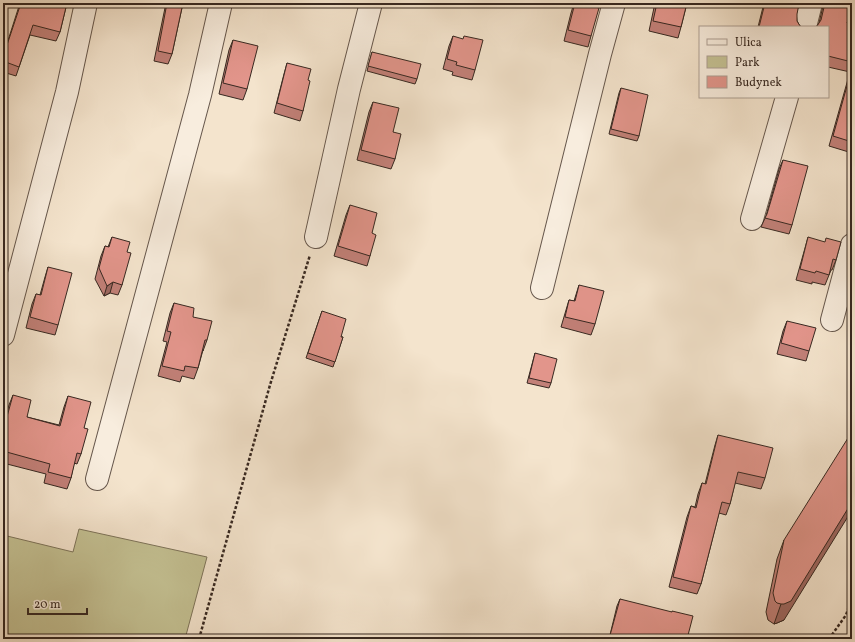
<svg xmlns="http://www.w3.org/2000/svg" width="855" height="642" font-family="Vollkorn,serif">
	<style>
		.green { fill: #c4c193; stroke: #7e745a }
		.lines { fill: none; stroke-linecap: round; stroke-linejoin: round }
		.minor-casing { stroke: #66574c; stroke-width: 24 }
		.path { stroke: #372821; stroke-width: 2.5; stroke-dasharray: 3 2; stroke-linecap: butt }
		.minor { stroke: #f8edde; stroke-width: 22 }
		.wall { fill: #c28078; stroke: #372821 }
		.shaded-wall { fill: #9e6861; stroke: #372821 }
		.building { fill: #e2958b; stroke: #372821 }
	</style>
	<rect width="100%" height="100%" fill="#f4e4cd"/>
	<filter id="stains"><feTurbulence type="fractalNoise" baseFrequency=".005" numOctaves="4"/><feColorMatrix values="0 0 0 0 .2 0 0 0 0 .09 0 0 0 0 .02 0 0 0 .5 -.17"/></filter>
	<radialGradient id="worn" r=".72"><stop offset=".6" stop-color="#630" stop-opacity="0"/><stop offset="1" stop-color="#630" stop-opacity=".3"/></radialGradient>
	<polygon class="green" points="79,529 207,557 185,639 3,639 3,535 73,552"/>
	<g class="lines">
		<g class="minor-casing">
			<g id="minor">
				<polyline points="805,27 811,3"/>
				<polyline points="752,219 787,97"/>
				<polyline points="316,237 349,89 371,3"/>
				<polyline points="542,288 600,54 614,3"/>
				<polyline points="832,320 852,245"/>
				<polyline points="3,335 67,92 86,3"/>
				<polyline points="97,479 200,95 221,3"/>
			</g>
		</g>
		<g class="path">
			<polyline points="199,639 270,385 310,255"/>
			<polyline points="829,639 846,615 852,598"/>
		</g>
		<use href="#minor" class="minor"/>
	</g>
	<g class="wall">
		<polygon points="20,3 67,3 60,32 56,41 30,35 16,76 3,72 3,56"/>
		<polygon points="166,3 183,3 172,54 168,64 154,61"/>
		<polygon points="574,3 591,36 588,47 564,41 571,13"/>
		<polygon points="655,3 687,3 681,27 678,38 649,31"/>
		<polygon points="764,3 795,3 797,21 800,26 802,27 758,27"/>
		<polygon points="823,3 852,3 847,23 852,24 852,153 829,146 850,72 828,67 828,27 817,26 819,23 823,6"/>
		<polygon points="453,36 475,70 472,80 452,75 453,72 443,69 449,46"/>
		<polygon points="233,40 247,89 243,100 219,94 229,50"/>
		<polygon points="372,52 417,79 415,84 367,71"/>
		<polygon points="287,63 308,80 303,111 300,121 274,113 284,74"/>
		<polygon points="621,88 639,136 637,141 609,134 619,93"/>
		<polygon points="373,102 393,132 395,159 391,169 357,160 369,112"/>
		<polygon points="783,160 792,225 789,234 761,227 766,216 779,169"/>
		<polygon points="350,205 372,233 370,256 367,266 334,256 346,215"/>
		<polygon points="112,237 127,252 122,285 118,295 110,293 104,296 95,279 101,256 105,246 108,247"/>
		<polygon points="808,237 836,260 832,270 831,270 825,285 812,282 812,284 796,280 805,248"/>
		<polygon points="48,267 58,325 55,335 26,328 32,304 36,294 40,295 45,277"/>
		<polygon points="579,285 595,324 591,335 561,327 566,310 569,300 574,301"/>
		<polygon points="174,303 193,317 207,340 203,351 203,350 198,368 194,379 182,376 180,382 158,376 167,342 163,341 170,313"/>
		<polygon points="322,311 341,337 343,337 333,367 306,358"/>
		<polygon points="787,321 809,351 806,361 777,354 783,331"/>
		<polygon points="535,353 551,383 549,388 527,383"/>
		<polygon points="13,395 27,417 59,425 64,407 68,396 84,428 81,454 77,464 74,463 71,478 67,489 44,483 46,474 3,463 3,427 9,405"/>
		<polygon points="718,435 765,478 761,489 735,483 730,504 726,515 719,513 701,584 697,594 669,587 687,517 691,506 695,507 698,494 702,483 705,484 715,445"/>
		<polygon points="784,540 784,620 777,623 774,624 768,620 766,612 777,559"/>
		<polygon points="620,599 687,639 609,639 617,606"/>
	</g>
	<g class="shaded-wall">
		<polygon points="113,282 110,293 104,296 107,286"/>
		<polygon points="852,502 852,510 784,620 777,623 774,624 781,604"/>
	</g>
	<g class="building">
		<polygon points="21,3 67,3 60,32 33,25 19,67 3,61 3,57"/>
		<polygon points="167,3 183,3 172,54 158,51"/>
		<polygon points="575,3 577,3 599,8 591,36 568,30"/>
		<polygon points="657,3 687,3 681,27 653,21"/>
		<polygon points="765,3 795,3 799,4 797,14 797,21 800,26 802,27 759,27"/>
		<polygon points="825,3 852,3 852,9 847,23 852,24 852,62 828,56 828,27 815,27 817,26 821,20"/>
		<polygon points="453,36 463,39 464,36 483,40 475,70 456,65 457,62 447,59"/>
		<polygon points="233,40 258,46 247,89 223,83"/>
		<polygon points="372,52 421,64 417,79 368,66"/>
		<polygon points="287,63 311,69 308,80 310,81 303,111 277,103"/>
		<polygon points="852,68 852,142 833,136"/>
		<polygon points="621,88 648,95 639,136 611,129"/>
		<polygon points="373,102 399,108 393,132 401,134 395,159 361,150"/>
		<polygon points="783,160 808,166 792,225 765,218 767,214"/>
		<polygon points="350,205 377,213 372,233 376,235 370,256 338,246"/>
		<polygon points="112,237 130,242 127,252 131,253 122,285 113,282 107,286 99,268 105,246 109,247"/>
		<polygon points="808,237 825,242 826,238 841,242 836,260 833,259 829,275 816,271 815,273 800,269"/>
		<polygon points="48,267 72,273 58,325 30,317 36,294 41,295"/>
		<polygon points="579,285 604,291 595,324 565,317 569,300 575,301"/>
		<polygon points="174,303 194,308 193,317 212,321 207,340 205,340 198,368 185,366 184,371 162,366 171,332 167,331"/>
		<polygon points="322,311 346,319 341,337 343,337 335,362 308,353"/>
		<polygon points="787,321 816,328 809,351 781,343"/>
		<polygon points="535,353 557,359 551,383 529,378"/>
		<polygon points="13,395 31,400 27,417 60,426 68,396 91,402 84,428 88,429 81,454 77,453 71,478 48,472 50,464 3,451 3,431"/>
		<polygon points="718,435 773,448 765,478 738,472 730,504 722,502 701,584 673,577 691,506 696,508 702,483 706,484"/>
		<polygon points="848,438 852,438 852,502 791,601 784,604 781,604 777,603 775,601 773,593 784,540"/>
		<polygon points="620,599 672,612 672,611 693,616 687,639 609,639"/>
	</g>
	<rect width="855" height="642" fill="none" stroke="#f4e4cd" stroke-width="16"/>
	<rect x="4" y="4" width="847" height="634" fill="none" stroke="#372821" stroke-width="2"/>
	<rect x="8" y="8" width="839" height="626" fill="none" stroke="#372821"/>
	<rect x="699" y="26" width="130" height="72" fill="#f8edde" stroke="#ab9e92"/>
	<rect x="707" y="39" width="20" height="6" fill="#f8edde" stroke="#ab9e92"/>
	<text x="735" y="46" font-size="12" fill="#372821">Ulica</text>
	<rect x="707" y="56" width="20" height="12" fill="#c4c193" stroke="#ab9e92"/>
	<text x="735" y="66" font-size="12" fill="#372821">Park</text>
	<rect x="707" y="76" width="20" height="12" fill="#e2958b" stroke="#ab9e92"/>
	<text x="735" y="86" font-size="12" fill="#372821">Budynek</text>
	<path d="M28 608v6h59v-6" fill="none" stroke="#372821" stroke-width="2"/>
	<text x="34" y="608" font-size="12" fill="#372821" stroke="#f8edde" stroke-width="3" paint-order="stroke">20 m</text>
	<rect width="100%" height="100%" filter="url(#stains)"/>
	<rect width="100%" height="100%" fill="url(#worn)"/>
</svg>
